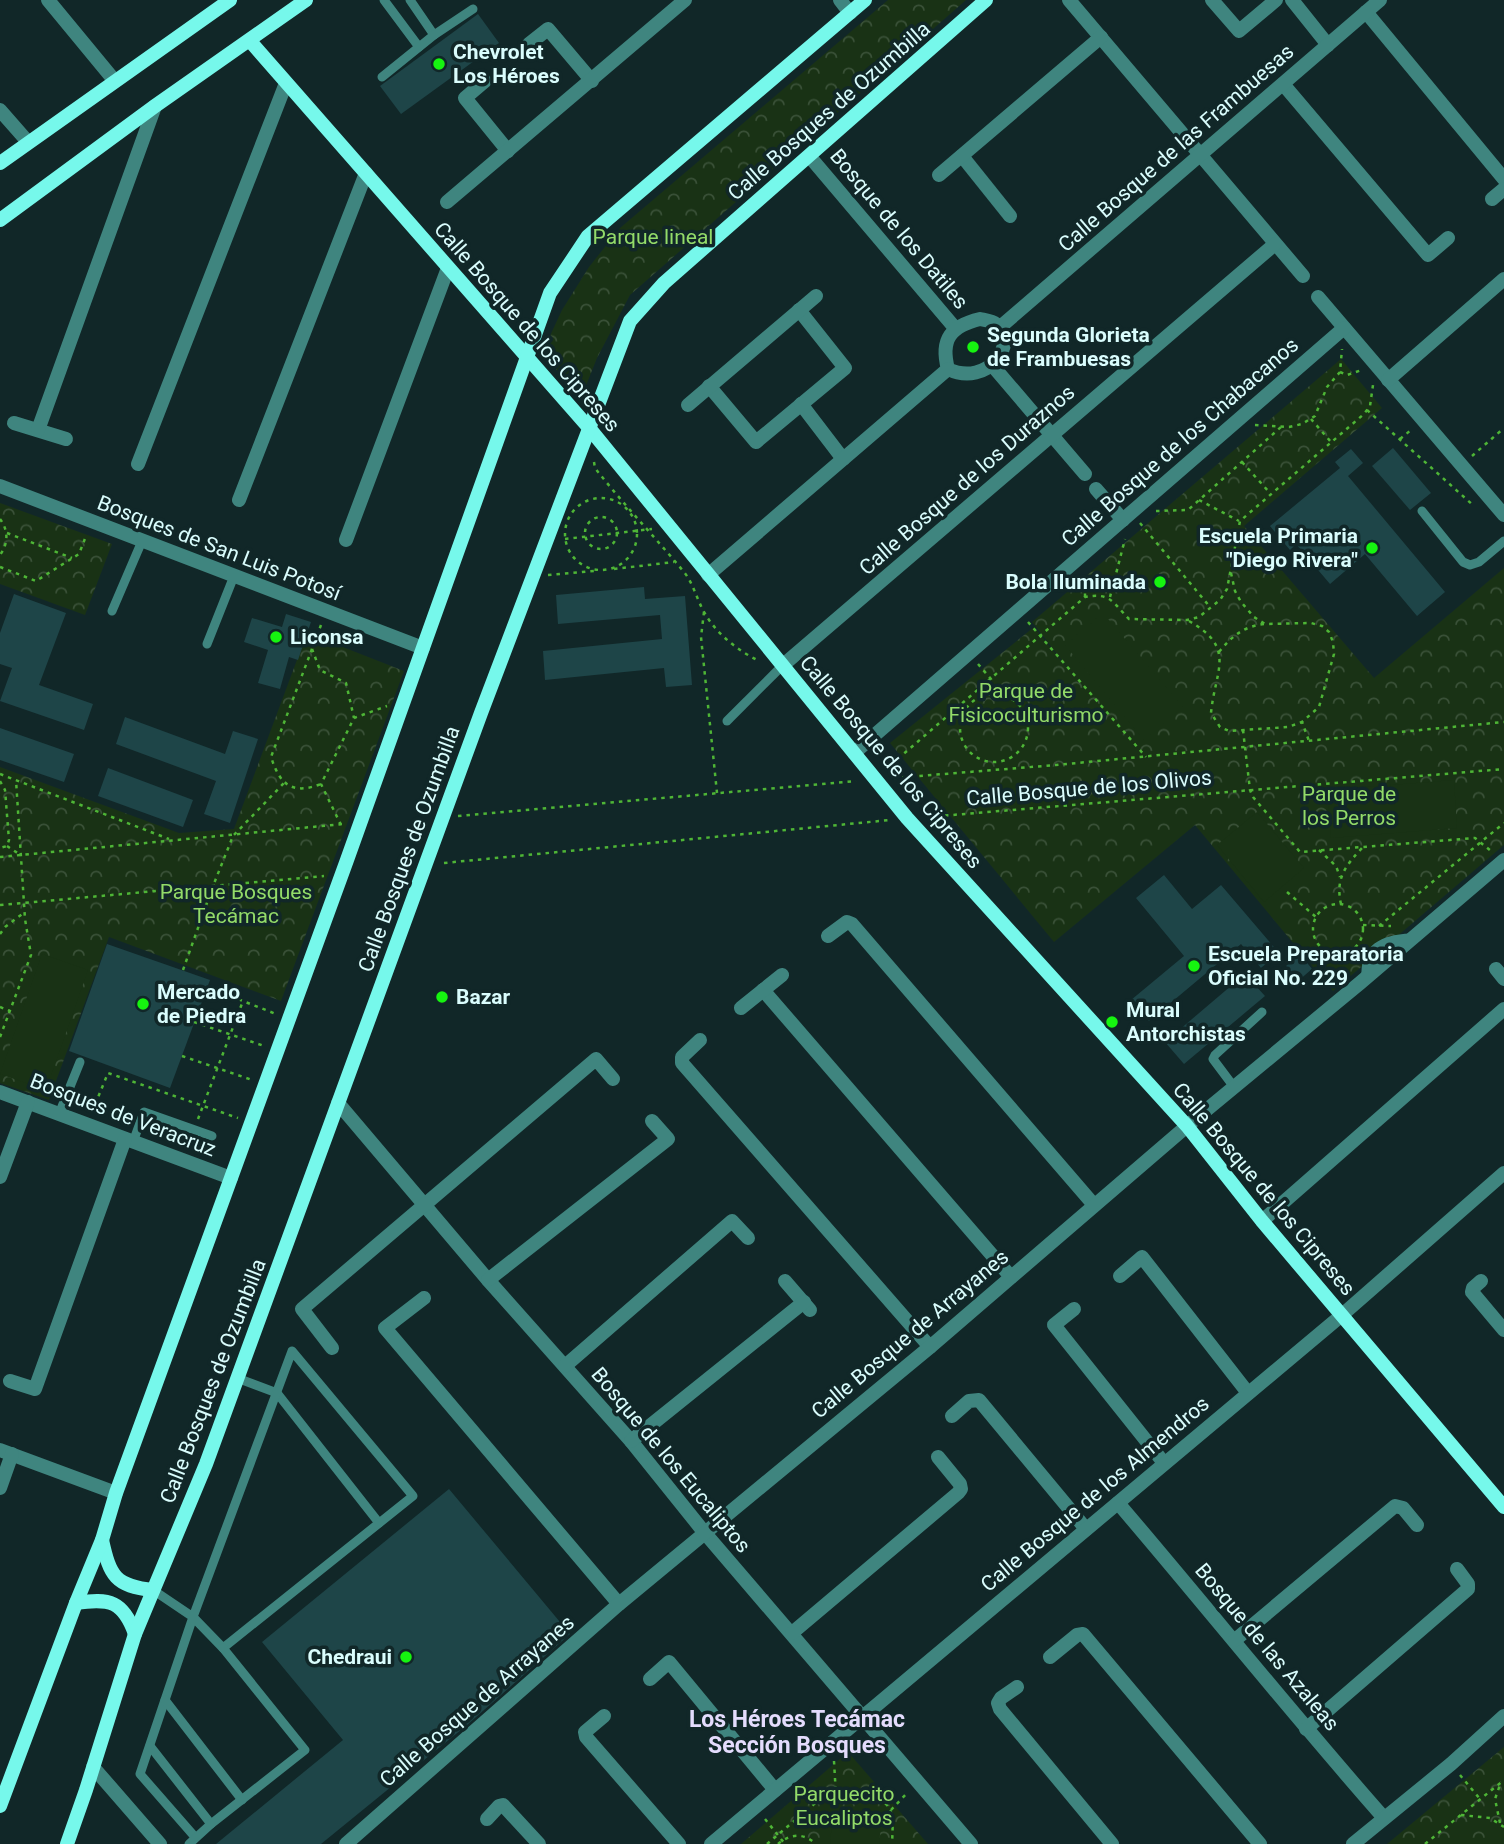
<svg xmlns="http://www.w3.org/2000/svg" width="1504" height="1844" font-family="Roboto,sans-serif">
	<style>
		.forest { fill: url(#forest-crowns) }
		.pitch { fill: #193215 }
		.building { fill: #1e4548 }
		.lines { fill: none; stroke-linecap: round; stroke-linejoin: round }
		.path { stroke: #4eb536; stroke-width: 2.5; stroke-dasharray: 3.5 5; stroke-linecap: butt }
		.lane { stroke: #3f857f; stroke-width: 9 }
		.street { stroke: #3f857f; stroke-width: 14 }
		.secondary { stroke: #76f8eb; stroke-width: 14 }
		.poi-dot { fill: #16f410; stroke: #112728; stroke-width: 2.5 }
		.labels { text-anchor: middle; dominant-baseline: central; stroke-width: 7; stroke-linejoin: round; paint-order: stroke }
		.poi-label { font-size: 21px; font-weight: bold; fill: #dafdfd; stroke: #112728; text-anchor: start }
		.street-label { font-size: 21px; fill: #dafdfd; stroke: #112728 }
		.park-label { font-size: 21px; fill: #93db69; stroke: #112728 }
		.neighbourhood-label { font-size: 23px; font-weight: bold; fill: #e4dcfd; stroke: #112728 }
	</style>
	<defs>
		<pattern id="forest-crowns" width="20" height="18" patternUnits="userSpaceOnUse" patternTransform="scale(1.75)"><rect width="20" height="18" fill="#193215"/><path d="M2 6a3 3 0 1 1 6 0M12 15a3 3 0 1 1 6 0" fill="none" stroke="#3a5138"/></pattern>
	</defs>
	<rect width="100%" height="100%" fill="#112728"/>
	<g class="forest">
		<polygon points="888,0 966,0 630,295 597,358 581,398 542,353 562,310 589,267 620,228"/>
		<polygon points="1341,359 1382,408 1244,526 1374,678 1504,568 1504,845 1333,991 1195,825 1054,942 890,743 1034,627 1078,681 1032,622"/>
		<polygon points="0,503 112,544 85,615 0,584"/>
		<polygon points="307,633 404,671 281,1001 109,937 49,1100 0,1083 0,767 179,833 234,829"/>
		<polygon points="1504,1747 1504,1844 1387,1844"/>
		<polygon points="848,1752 928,1844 741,1844"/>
	</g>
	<g class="pitch">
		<polygon points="1103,613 1183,707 1144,740 1065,645"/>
		<polygon points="1454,780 1457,828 1331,838 1327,790"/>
		<polygon points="1257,812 1304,868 1264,902 1217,845"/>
		<polygon points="42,954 88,970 46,1090 0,1074"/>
		<polygon points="833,1811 882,1816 879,1844 830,1844"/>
	</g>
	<g class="building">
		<polygon points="478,14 499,43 401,114 380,86"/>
		<polygon points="1393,448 1431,493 1410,510 1372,466"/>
		<polygon points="1351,449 1363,463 1348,476 1445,592 1417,616 1365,554 1330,584 1296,544 1290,550 1270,526 1340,468 1335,462"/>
		<polygon points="644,587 645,599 685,596 692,685 666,687 664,668 545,680 543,651 662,639 660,615 558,624 556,595"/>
		<polygon points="14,594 66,613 39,685 93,704 84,730 0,701 12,668 0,664 0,633"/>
		<polygon points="286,614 311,622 298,660 289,657 280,689 258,683 268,650 244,642 252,618 282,627"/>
		<polygon points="125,717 225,754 233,731 258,739 230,823 204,814 216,781 116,744"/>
		<polygon points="0,728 74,754 64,782 0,760"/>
		<polygon points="108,768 193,800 183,827 98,796"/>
		<polygon points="1164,875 1192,909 1221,885 1279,953 1261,968 1241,944 1149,1021 1131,1000 1184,956 1136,898"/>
		<polygon points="107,944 210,980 170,1088 69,1051"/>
		<polygon points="1300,954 1312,969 1298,981 1286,966"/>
		<polygon points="1245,974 1265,996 1184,1064 1165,1042"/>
		<polygon points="449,1489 570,1634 467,1725 321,1844 216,1844 343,1740 262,1642"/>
	</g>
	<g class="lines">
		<g class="path">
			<polyline points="1340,372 1347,375 1362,370"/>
			<polyline points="1367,410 1474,506"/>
			<polyline points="1311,419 1331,442"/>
			<polyline points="1255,425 1289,427 1302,424 1315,416 1327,387 1340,372 1342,349"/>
			<polyline points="1400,439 1411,430"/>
			<polyline points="1472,456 1504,428"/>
			<path d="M594 462 595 468C623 504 655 537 684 572 693 583 696 597 703 610 715 633 737 650 759 661"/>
			<polyline points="1242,462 1270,493"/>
			<circle cx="601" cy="534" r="36"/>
			<polyline points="1199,500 1239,521"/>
			<polyline points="1156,511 1188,510 1281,427"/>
			<circle cx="601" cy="533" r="16"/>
			<path d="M0 519C9 531 8 544 0 555"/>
			<polyline points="1140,523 1210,607"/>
			<polyline points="7,533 72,558"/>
			<polyline points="565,539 652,529"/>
			<polyline points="0,567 36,581 79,554 86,536"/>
			<polyline points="614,569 674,562"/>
			<polyline points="1231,573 1235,591 1241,602 1254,617 1265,624 1311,623 1322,626 1329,632 1333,642 1334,654 1319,707 1302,722 1309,741"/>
			<polyline points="548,575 594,571"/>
			<polyline points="1085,597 1085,572"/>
			<polyline points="1110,597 1125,539"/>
			<polyline points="704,612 701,637 717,793"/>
			<path d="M1189 621C1237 648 1215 670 1211 713L1220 727 1229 731 1288 727 1302 722"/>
			<polyline points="1028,622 1146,757"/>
			<polyline points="321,625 312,649 320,670 346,683 354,718"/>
			<path d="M312 649 271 757C280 785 292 795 321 784"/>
			<path d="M1219 652C1232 636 1244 626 1265 624"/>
			<polyline points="978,664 991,679 994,694"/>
			<circle cx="994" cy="728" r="34"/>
			<polyline points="1243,730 1250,790 1253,797 1300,852 1475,838 1491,851"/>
			<path d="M885 770 1085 597C1111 592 1113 603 1129 619L1187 620 1199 617 1220 600 1227 589 1240 521 1364 414 1370 406 1373 385"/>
			<polyline points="0,774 169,839"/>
			<polyline points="894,778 1056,765 1504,722"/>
			<polyline points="0,781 5,790 9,840 7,846 0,848"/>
			<polyline points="458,816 856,781"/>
			<polyline points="928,817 1504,769"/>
			<polyline points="341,825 321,784 354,718 387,706"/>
			<polyline points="7,846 19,854"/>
			<polyline points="1319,850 1336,866 1340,877"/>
			<polyline points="0,857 343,824"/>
			<polyline points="444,863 890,820"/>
			<polyline points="1287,892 1316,917"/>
			<path d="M1341 904C1335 878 1346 865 1363 847"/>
			<circle cx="1338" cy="929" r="25"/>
			<polyline points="0,905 324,876"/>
			<polyline points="1363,925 1391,926"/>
			<polyline points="1379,926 1504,823"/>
			<polyline points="0,934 5,927 25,912"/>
			<polyline points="1349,952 1354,965"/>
			<polyline points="183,970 213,886 233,836 284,783"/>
			<polyline points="207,987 276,1014"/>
			<polyline points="0,1007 10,1011"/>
			<polyline points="194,1022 264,1046"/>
			<polyline points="0,1037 31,955 25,919 16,780"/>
			<polyline points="182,1056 252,1080"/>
			<polyline points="92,1112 108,1073 238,1118"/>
			<polyline points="198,1119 243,1001"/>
			<polyline points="834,1761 836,1796"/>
			<polyline points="1460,1775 1480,1799"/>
			<polyline points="891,1810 908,1792"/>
			<polyline points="1461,1815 1490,1818 1504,1827"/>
			<polyline points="765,1819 785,1844"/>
			<polyline points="1500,1823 1495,1799 1501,1782"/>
			<path d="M767 1844 820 1799C831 1795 841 1796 853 1797 893 1799 894 1805 892 1844"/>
			<path d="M778 1844C791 1833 804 1833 816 1844"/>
			<polyline points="1425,1844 1504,1780"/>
		</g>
		<g class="lane">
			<polyline points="384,0 419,47"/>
			<polyline points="410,0 434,35"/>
			<polyline points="382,77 434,35 473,9"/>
			<polyline points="1422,511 1463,562 1470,565 1479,562 1504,541"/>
			<polyline points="112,611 142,541"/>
			<polyline points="207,644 234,576"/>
			<polyline points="727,721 782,666"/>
			<path d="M1366 978C1364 948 1383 939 1411 938"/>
			<polyline points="1234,1087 1213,1059 1215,1055 1262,1012"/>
			<polyline points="59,1114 80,1062"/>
			<polyline points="133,1142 144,1112 212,1136"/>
			<polyline points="237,1378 277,1393 379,1523"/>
			<polyline points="153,1590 193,1617 223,1648 413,1496 292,1351 193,1617 140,1774 195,1837"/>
			<polyline points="165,1700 242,1800"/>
			<polyline points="150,1746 211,1824"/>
			<polyline points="189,1844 211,1824 305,1750 223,1648"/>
		</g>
		<g class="street">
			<polyline points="48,0 114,80"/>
			<polyline points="840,0 850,13"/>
			<polyline points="1069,0 1303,276"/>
			<polyline points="1212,0 1239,31 1276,0"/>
			<polyline points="1292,0 1328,45"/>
			<polyline points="1366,12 1504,179"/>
			<polyline points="529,44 548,29 592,81"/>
			<polyline points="485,81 465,98 508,151"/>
			<polyline points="1283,84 1428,255 1448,238"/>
			<polyline points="0,110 28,142"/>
			<polyline points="962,156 1010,216"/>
			<polyline points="810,157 955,328"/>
			<polyline points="939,175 1101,37"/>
			<polyline points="1492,199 1504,189"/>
			<polyline points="447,202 685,0"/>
			<polyline points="1318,297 1504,515"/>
			<path d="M980 319C984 320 992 321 996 324 1020 342 988 388 948 369 940 339 951 326 980 319Z"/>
			<polyline points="999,328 1380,0"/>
			<polyline points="992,365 1085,474"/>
			<polyline points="1388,380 1504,279"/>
			<polyline points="709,386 756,442 845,368 799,310"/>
			<polyline points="801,404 843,459"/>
			<polyline points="688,405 816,296"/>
			<polyline points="14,423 66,439"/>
			<polyline points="38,430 155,106"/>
			<polyline points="138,464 286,83"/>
			<polyline points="0,486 423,648"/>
			<polyline points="1096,489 1123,520"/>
			<polyline points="239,500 366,173"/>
			<polyline points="346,540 448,268"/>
			<polyline points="708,575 948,369"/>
			<polyline points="782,666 1275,244"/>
			<polyline points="854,753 1344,328"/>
			<polyline points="828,936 847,922 852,924 1094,1205"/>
			<polyline points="1496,969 1504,979"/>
			<polyline points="763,990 1011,1277"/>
			<polyline points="741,1008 782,975"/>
			<polyline points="700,1040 682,1057 682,1063 930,1347"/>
			<polyline points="0,1092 231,1178"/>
			<polyline points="338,1103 488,1280 631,1441 704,1532 971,1844"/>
			<polyline points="0,1177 28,1102"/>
			<polyline points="1262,1221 1504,1009"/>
			<polyline points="1120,1276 1142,1257 1248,1393"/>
			<polyline points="488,1280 668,1139 652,1121"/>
			<polyline points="785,1281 810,1310"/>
			<polyline points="1481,1281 1473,1288 1472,1292 1504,1330"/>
			<polyline points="424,1298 385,1328 619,1604"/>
			<polyline points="1074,1309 1054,1325 1164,1463"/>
			<polyline points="332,1348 302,1309 596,1059 613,1079"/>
			<polyline points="565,1366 732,1221 748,1238"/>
			<polyline points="10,1381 35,1389 125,1139"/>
			<polyline points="952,1416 969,1401 979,1400 1086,1529"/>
			<polyline points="631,1441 804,1302"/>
			<polyline points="0,1450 116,1493"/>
			<polyline points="0,1488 12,1454"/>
			<path d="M1118 1503C1207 1607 1293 1715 1384 1818"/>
			<polyline points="792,1633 958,1493 961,1489 960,1484 938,1457"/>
			<polyline points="1235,1640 1395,1506 1403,1508 1417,1525"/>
			<polyline points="1050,1657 1077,1635 1083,1634 1260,1844"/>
			<polyline points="650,1679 669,1662 775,1790"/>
			<polyline points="1017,1687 1001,1698 998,1703 1000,1709 1112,1844"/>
			<polyline points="604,1716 585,1732 586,1737 679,1844"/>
			<polyline points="1306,1729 1468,1589 1468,1584 1457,1569"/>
			<polyline points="93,1767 160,1844"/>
			<polyline points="487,1819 499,1806 503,1805 539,1844"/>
			<polyline points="346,1844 619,1604 930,1347 1187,1126 1360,983 1504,860"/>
			<polyline points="711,1844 1342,1315 1504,1173"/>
			<polyline points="1353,1844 1451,1764 1504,1716"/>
		</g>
		<g class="secondary">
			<polyline points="250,41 590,429 907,818 1187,1126 1262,1221 1504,1507"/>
			<polyline points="0,163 230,0"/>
			<polyline points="0,220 155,106 306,0"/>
			<path d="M102 1540C110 1576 115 1586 153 1590"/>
			<path d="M76 1603C110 1598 123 1601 135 1634"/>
			<polyline points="0,1806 76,1603 102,1540 116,1493 347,860 550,293 588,236 865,0"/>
			<polyline points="67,1844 86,1790 135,1634 206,1464 481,713 630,321 664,283 986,0"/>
		</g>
	</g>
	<g class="poi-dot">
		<circle cx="439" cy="64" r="7"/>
		<circle cx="973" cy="347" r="7"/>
		<circle cx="1372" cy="548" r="7"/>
		<circle cx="1160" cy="582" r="7"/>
		<circle cx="276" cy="637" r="7"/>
		<circle cx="1194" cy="966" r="7"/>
		<circle cx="442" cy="997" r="7"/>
		<circle cx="143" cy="1004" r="7"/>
		<circle cx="1112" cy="1022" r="7"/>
		<circle cx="406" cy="1657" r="7"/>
	</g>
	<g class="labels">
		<g class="poi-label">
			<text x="453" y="52">Chevrolet<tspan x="453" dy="24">Los Héroes</tspan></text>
			<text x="987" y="335">Segunda Glorieta<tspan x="987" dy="24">de Frambuesas</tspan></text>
			<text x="1358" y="536" text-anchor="end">Escuela Primaria<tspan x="1358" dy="24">"Diego Rivera"</tspan></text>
			<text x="1146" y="582" text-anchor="end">Bola Iluminada</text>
			<text x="290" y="637">Liconsa</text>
			<text x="1208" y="954">Escuela Preparatoria<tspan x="1208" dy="24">Oficial No. 229</tspan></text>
			<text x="157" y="992">Mercado<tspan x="157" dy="24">de Piedra</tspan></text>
			<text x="456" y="997">Bazar</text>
			<text x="1126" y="1010">Mural<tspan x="1126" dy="24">Antorchistas</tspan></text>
			<text x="392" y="1657" text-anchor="end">Chedraui</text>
		</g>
		<g class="street-label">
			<text transform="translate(829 111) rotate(-41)">Calle Bosques de Ozumbilla</text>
			<text transform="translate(1176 148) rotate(-41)">Calle Bosque de las Frambuesas</text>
			<text transform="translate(899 229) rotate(50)">Bosque de los Datiles</text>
			<text transform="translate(527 327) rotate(49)">Calle Bosque de los Cipreses</text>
			<text transform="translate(1180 442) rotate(-41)">Calle Bosque de los Chabacanos</text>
			<text transform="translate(967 480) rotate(-41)">Calle Bosque de los Duraznos</text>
			<text transform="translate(219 548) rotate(21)">Bosques de San Luis Potosí</text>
			<text transform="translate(891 762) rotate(50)">Calle Bosque de los Cipreses</text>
			<text transform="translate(1089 788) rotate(-5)">Calle Bosque de los Olivos</text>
			<text transform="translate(409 849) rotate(-70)">Calle Bosques de Ozumbilla</text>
			<text transform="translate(123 1115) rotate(21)">Bosques de Veracruz</text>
			<text transform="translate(1264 1189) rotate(50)">Calle Bosque de los Cipreses</text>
			<text transform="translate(910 1334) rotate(-40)">Calle Bosque de Arrayanes</text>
			<text transform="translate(213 1381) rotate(-69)">Calle Bosques de Ozumbilla</text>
			<text transform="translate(671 1460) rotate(50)">Bosque de los Eucaliptos</text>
			<text transform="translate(1095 1494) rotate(-40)">Calle Bosque de los Almendros</text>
			<text transform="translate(1267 1647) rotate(50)">Bosque de las Azaleas</text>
			<text transform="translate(477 1701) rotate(-41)">Calle Bosque de Arrayanes</text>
		</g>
		<g class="park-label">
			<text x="653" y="237">Parque lineal</text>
			<text x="1026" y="691">Parque de<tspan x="1026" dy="24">Fisicoculturismo</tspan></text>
			<text x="1349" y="794">Parque de<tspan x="1349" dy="24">los Perros</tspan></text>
			<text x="236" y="892">Parque Bosques<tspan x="236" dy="24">Tecámac</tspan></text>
			<text x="844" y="1794">Parquecito<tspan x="844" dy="24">Eucaliptos</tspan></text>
		</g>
		<g class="neighbourhood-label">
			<text x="797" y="1719">Los Héroes Tecámac<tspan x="797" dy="26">Sección Bosques</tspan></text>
		</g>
	</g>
</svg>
